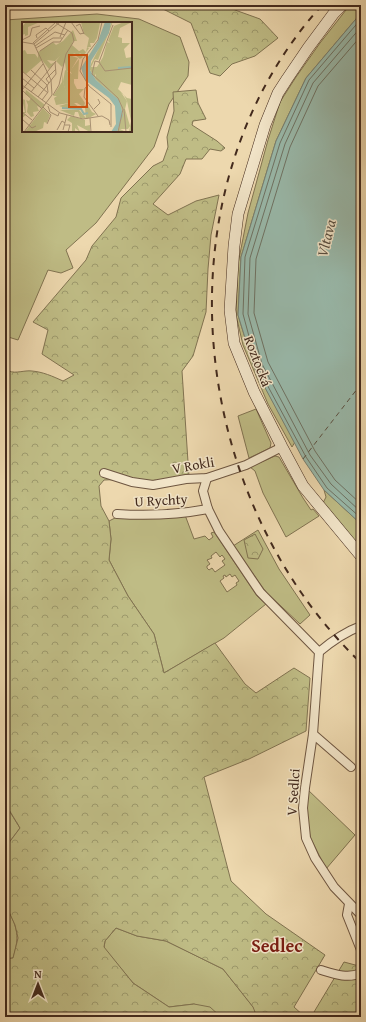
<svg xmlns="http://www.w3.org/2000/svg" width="366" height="1022" font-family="'Gentium Book Plus',serif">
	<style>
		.green { fill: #bfbc85; stroke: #817351; fill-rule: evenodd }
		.forest { fill: url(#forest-crowns); stroke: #817351 }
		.water { fill: #99baac; stroke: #778073 }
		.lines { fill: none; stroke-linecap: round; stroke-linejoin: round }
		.shore { stroke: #6e7264; stroke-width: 1 }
		.ferry { stroke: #584e41; stroke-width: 1; stroke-dasharray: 5 4; stroke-linecap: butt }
		.minor-casing { stroke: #6e5641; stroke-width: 10 }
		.secondary-casing { stroke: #432a1d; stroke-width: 12 }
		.minor { stroke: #f3e6ca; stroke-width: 8 }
		.secondary { stroke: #f3e6ca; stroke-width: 11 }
		.rail { stroke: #432a1d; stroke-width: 2; stroke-dasharray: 7 7; stroke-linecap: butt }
		.labels { text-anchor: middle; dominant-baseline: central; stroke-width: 3; stroke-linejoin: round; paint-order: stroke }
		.street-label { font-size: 14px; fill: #432a1d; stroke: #f3e6ca }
		.water-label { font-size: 15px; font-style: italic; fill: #584e41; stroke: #f3e6ca }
		.district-label { font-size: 18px; font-weight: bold; fill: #7a1f14; stroke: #f3e6ca }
		.inset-river { fill: none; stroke: #99baac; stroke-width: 2 }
		.inset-road { fill: none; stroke: #a99274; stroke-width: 1 }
		.view { fill: #cf520f; fill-opacity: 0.15; stroke: #cf520f; stroke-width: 2 }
		.inset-edge { fill: none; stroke: #432a1d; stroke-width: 2 }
	</style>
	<defs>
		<pattern id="forest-crowns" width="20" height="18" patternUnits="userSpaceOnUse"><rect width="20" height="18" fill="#bfbc85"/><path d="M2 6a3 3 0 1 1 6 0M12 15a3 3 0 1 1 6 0" fill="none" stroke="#9d996c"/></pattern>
	</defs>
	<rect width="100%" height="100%" fill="#edd8ae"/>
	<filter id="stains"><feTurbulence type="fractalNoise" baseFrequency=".005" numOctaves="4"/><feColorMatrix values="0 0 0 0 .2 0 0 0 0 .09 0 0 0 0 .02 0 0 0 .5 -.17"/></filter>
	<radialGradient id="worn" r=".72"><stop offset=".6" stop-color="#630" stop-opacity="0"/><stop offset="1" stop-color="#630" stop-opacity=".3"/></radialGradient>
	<g class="green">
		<polygon points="352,5 361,5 361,13 306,78 276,141 241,257 238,315 254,367 295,442 292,447 268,404 243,345 236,315 238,264 248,213 268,140 280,102 296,77 320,43 346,10"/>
		<path d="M97 14 139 19 180 37 189 62 188 76 169 104 154 147 96 223 66 250 73 268 61 273 48 270 18 340 5 336V20ZM23 23H131V131H23Z"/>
		<polygon points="256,409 271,443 270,448 249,458 238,416"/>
		<polygon points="275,456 279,457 303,498 311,510 313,509 319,516 286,537 263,493 255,471 250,467"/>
		<polygon points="324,490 361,524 361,548 323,503 326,497"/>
		<path d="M185 515 194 539 205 536 209 540 213 537 211 533 214 532 257 596 266 604 224 638 164 673 154 634 128 596 109 560 111 539 109 521 117 517ZM216 552 220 557 222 555 225 559 222 561 225 565 215 572 212 568 209 570 207 568V566L210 564 207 560 212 558 211 556ZM230 574 232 577 235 575 239 581 236 583 237 585 227 592 220 581 224 578 223 576 225 575 226 577Z"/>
		<polygon points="258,530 279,569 310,615 300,624 266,592 233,546"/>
		<polygon points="307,789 355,835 326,869 310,837 306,806"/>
		<polygon points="5,804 20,828 5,848"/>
		<path d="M5 903C16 926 21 933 13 958L5 959Z"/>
		<polygon points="116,928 137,936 166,941 223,969 254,1008 257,1017 221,1017 219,1015 194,1004 169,1007 133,983 104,948 105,941"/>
	</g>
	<g class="forest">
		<polygon points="155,5 228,5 235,10 260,19 278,38 255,56 232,64 220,76 210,73 191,23"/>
		<path d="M196 90 198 103 206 119 193 121 192 125 217 141 225 148 221 151 210 149 202 159H186L180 174 153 204 168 215 196 201 219 195 211 235 208 269 206 312 193 356 182 371 189 477 147 483 129 479 104 480 99 486 101 506 109 521 111 539 109 560 128 596 154 634 164 673 215 643 245 684 256 693 294 668 310 678 306 731 249 759 204 777 231 881 266 914 325 955 294 1007 305 1017H257L253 1007 223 969 166 941 137 936 116 928 105 941 104 947 133 983 169 1007 194 1004 210 1007 221 1017H5V959L13 958 18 938 15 925 5 903V848L20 828 5 803V343L8 344 6 362 9 371C16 374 24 370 32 371 43 372 52 376 63 381L74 375 42 354 48 330 33 322 86 260 92 246 116 217 121 198 153 166 163 161 168 147 167 137 174 111 173 92Z"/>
		<polygon points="255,534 263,549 258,559 248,558 244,540"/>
		<polygon points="344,962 359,966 361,969 361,1017 311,1017"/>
	</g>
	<polygon class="water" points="361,13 361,524 324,490 303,459 254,367 238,315 241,257 276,141 306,78"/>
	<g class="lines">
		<g class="shore">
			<polyline points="361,19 309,80 280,143 245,257 243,314 257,366 306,457 327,488 361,518"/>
			<polyline points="361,27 313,83 285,144 250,258 248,314 262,364 310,455 331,484 361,512"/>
			<polyline points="361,36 318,86 290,147 256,259 254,313 268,362 315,451 335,480 361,504"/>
		</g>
		<polyline class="ferry" points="303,459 361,384"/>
		<g class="minor-casing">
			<g id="minor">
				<polyline points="104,473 132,482 153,485 186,479 207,478 246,465 282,447"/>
				<polyline points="207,478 203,491 208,509 219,531 260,592 319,652 313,734 305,788 303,808 306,838 315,858 334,887 361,915"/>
				<path d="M117 514C148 516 176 515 208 509"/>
				<path d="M319 652C332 641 345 632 361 626"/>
				<polyline points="313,734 351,767"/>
				<polyline points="349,904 347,915 361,950"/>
				<path d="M321 970C334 974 348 979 361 973"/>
			</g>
		</g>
		<g class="secondary-casing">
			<polyline id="secondary" points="342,5 334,13 308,48 287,79 278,93 265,125 238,214 234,246 230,310 234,343 254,392 282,447 303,486 361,556"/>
		</g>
		<use href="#minor" class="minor"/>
		<use href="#secondary" class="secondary"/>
		<path class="rail" d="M322 5C155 190 186 495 361 663"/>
	</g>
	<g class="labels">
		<g class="street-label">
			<text transform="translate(258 361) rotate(69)">Roztocká</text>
			<text transform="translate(193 465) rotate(-10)">V Rokli</text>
			<text transform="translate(161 500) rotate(-3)">U Rychty</text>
			<text transform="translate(293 792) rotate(-86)">V Sedlci</text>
		</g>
		<g class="water-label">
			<text transform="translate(326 238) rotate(-76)">Vltava</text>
		</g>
		<g class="district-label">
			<text x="277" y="945">Sedlec</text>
		</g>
	</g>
	<g transform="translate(22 22)">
		<rect width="110" height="110" fill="#edd8ae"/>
		<path d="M4 0H18L6 5V13L3 14V12L0 13V5ZM90 0V2L76 38 73 37 69 45H75L78 41 73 54 98 69 105 79 103 87 108 104 106 107H98L104 110H95L101 91 92 74 74 58 67 46ZM51 8 55 19H51L50 23 58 30 47 33 56 36 48 50 44 49 43 40 40 45 34 39 38 34 33 39 25 38 29 42 33 40 27 47 20 38 4 52 0 49V29L3 28 5 32H13L16 36V30L31 20 34 23 41 19ZM41 49V60L48 81 34 83 32 76 35 74H31L40 60ZM4 68 23 83 20 86 15 84 17 89 11 90 12 94 9 95 5 90 6 83 4 78H3L4 91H1L4 93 0 96V87L1 90H3L0 77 7 79 9 76 3 72ZM21 86 28 93 25 101 22 100 21 106 12 110H3Z" fill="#bfbc85"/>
		<path d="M59 0 78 1 75 16 72 21H68L69 25H65L67 26 62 33 57 31 61 35 58 37 52 32 61 27 64 30 67 16 62 12ZM102 0H110L98 6 96 15 100 16V21H108L102 27 104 36 110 35V63L99 60 96 67 105 76 110 77V110H107L109 99 105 79 102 73 74 55V47L81 35 85 20 88 21 86 19 92 4ZM57 37 56 57H52V61L55 67H62L57 72 63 81 62 84 65 82 70 90 74 92 65 97 58 96 56 90H53L52 94 38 88H57L64 96 63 86 55 81H52L58 86 48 87 37 84 47 81 41 60 43 48 50 52 48 49ZM49 94 63 98V104L68 103V110L55 103 58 110 53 106V110H50V101L45 98Z" fill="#bfbc85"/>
		<path d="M83 0H89L87 11 69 39 68 48 74 58 97 78 101 93 95 110H89L94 102 93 84 87 76 63 58 59 46 76 19Z" fill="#99baac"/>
		<path class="inset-river" d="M96 46 109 45M40 86 59 87 62 92 66 91"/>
		<path class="inset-road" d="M49 0 58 12 62 11M80 0 76 18 61 37 58 49 67 64 89 82V105M54 4 58 2 62 12M38 15 44 0M15 16 14 13 24 6 27 9M0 18 8 14 10 6 18 4M0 20 12 22 29 58 30 73 2 110M11 21 34 0M12 22 38 0M13 24 33 10 43 13M14 26 31 16H40M18 29 31 20H38L46 8M77 40 73 39 70 52 96 76 101 87 96 110M77 40 91 3M77 40 83 49 110 46M9 48 25 63 26 70 20 78M0 49 26 71M0 56 12 66M27 61 24 57 34 47M0 63 38 91 61 97 80 94 87 98 88 103M66 64 63 66 62 75 76 94M0 68 21 42M0 68 20 87M9 70 34 39M31 73 37 63 44 32 52 19 50 11 34 1M16 75 34 52 33 40M26 84 28 90 36 94 37 91M21 85 29 93 25 102M72 87 78 81 76 77M102 87 104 110M0 90 10 98M68 96 69 110M0 97 10 106 14 104M43 103H48L46 110M35 108 40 99 43 101M41 108 45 93"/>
		<path class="view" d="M47 33H65V85H47Z"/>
		<rect width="110" height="110" class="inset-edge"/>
	</g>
	<rect width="366" height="1022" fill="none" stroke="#edd8ae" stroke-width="20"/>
	<rect x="6" y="6" width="354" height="1010" fill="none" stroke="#432a1d" stroke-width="2"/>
	<rect x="10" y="10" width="346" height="1002" fill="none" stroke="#432a1d"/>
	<g transform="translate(38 984)" stroke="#f3e6ca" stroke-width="3" paint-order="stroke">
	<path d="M0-3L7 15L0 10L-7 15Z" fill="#432a1d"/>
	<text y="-6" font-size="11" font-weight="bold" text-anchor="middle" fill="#432a1d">N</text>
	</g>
	<rect width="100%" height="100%" filter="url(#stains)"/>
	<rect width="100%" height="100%" fill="url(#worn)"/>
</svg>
